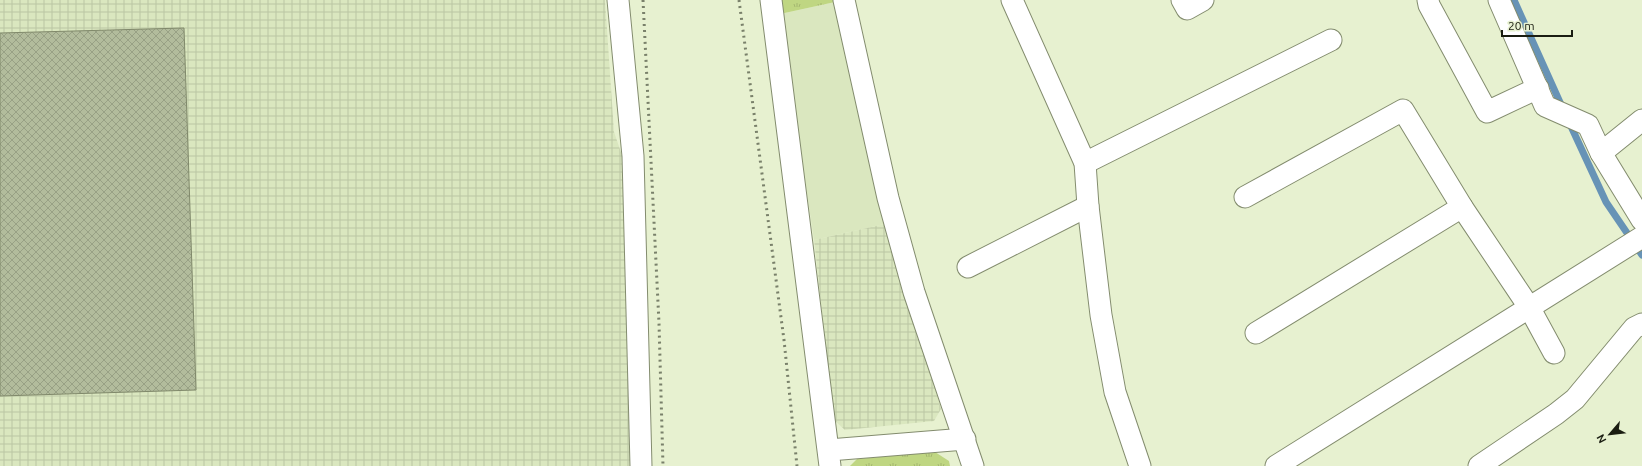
<svg xmlns="http://www.w3.org/2000/svg" width="1642" height="466" font-family="Ubuntu,sans-serif">
	<style>
		.built { fill: #dae7bf }
		.industrial { fill: url(#industrial-grid) }
		.grass { fill: url(#grass-tufts) }
		.lines { fill: none; stroke-linecap: round; stroke-linejoin: round }
		.stream { stroke: #6793b6; stroke-width: 7 }
		.building { fill: url(#building-cross-hatch); stroke: #80896b }
		.minor-casing { stroke: #838c6e; stroke-width: 23 }
		.minor { stroke: #fff; stroke-width: 21 }
		.rail { stroke: #79806a; stroke-width: 3; stroke-dasharray: 2 4; stroke-linecap: butt }
	</style>
	<defs>
		<pattern id="industrial-grid" width="8" height="8" patternUnits="userSpaceOnUse"><rect width="8" height="8" fill="#dae7bf"/><path d="M0 4h8M4 0v8" fill="none" stroke="#bac6a3"/></pattern>
		<pattern id="grass-tufts" width="24" height="20" patternUnits="userSpaceOnUse"><rect width="24" height="20" fill="#bfd682"/><path d="M3 7l-1-3M5 7V3M7 7l1-3M15 17l-1-3M17 17v-4M19 17l1-3" fill="none" stroke="#a4b76f"/></pattern>
		<pattern id="building-cross-hatch" width="8" height="8" patternUnits="userSpaceOnUse"><rect width="8" height="8" fill="#b2bc9c"/><path d="M0 0l8 8M0 8l8-8" fill="none" stroke="#98a185"/></pattern>
	</defs>
	<rect width="100%" height="100%" fill="#e7f1d0"/>
	<polygon class="built" points="835,2 889,223 814,240 780,14"/>
	<g class="industrial">
		<polygon points="0,0 605,0 614,132 623,158 635,466 0,466"/>
		<polygon points="889,223 941,409 934,421 845,430 834,420 814,240"/>
	</g>
	<g class="grass">
		<polygon points="778,0 834,0 835,2 780,14"/>
		<polygon points="935,452 949,461 950,466 850,466 857,459"/>
	</g>
	<g class="lines">
		<g class="stream">
			<polyline points="1514,0 1563,109"/>
			<polyline points="1569,122 1606,202 1642,255"/>
		</g>
	</g>
	<polygon class="building" points="184,28 196,390 0,396 0,33"/>
	<g class="lines">
		<g class="minor-casing">
			<g id="minor">
				<polyline points="618,0 633,156 641,466"/>
				<polyline points="771,0 830,466"/>
				<polyline points="844,0 888,198 914,292 973,466"/>
				<polyline points="1182,0 1187,9 1203,0"/>
				<polyline points="1428,0 1429,5 1487,112 1538,88"/>
				<polyline points="1499,0 1545,106 1588,125 1601,153"/>
				<polyline points="1642,120 1601,153 1642,220"/>
				<polyline points="1085,163 1331,40"/>
				<polyline points="1245,197 1403,110 1462,207 1529,307 1554,353"/>
				<polyline points="1088,206 1101,315 1115,392 1140,466"/>
				<polyline points="968,267 1088,206 1085,163 1012,0"/>
				<polyline points="1256,333 1462,207"/>
				<polyline points="829,450 965,439"/>
				<polyline points="1276,466 1642,237"/>
				<polyline points="1479,466 1556,414 1575,399 1634,328 1642,324"/>
			</g>
		</g>
		<use href="#minor" class="minor"/>
		<g class="rail">
			<polyline points="643,0 659,323 663,466"/>
			<polyline points="739,0 784,340 797,466"/>
		</g>
	</g>
	<g transform="translate(1610 434) rotate(242)" stroke="#e7f1d0" stroke-width="3" paint-order="stroke">
	<path d="M0-3L7 15L0 10L-7 15Z" fill="#1a1d11"/>
	<text y="-6" font-size="11" font-weight="bold" text-anchor="middle" fill="#1a1d11">N</text>
	</g>
	<path d="M1502 30v6h70v-6" fill="none" stroke="#1a1d11" stroke-width="2"/>
	<text x="1508" y="30" font-size="12" fill="#1a1d11" stroke="#e7f1d0" stroke-width="3" paint-order="stroke">20 m</text>
</svg>
